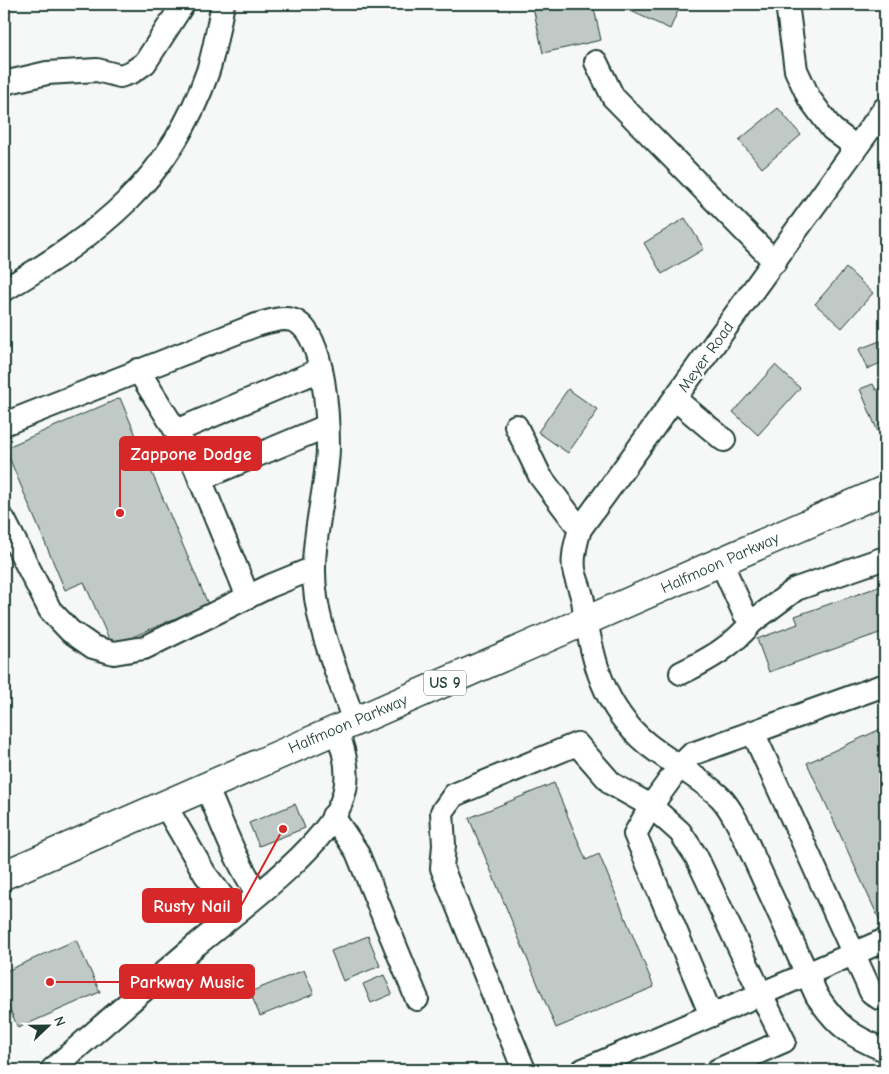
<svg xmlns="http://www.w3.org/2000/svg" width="889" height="1074" font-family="'Comic Neue',sans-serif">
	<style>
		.building { fill: #c0c9c6; stroke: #1f3d34 }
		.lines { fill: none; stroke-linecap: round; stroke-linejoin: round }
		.minor-casing { stroke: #1f3d34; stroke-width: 26 }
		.major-casing { stroke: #1f3d34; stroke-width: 31 }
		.minor { stroke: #fff; stroke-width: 22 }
		.major { stroke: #fff; stroke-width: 28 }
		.labels { text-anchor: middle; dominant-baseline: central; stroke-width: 5; stroke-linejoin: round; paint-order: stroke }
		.shield { fill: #fff; stroke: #627771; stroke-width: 1 }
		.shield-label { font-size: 15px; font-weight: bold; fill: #1f3d34 }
		.street-label { font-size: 16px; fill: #1f3d34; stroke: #fff }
		.leader { fill: none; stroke: #d62828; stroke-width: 2 }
		.callout-dot { fill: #d62828; stroke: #fff; stroke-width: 2 }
		.callout { fill: #d62828; stroke: #d62828; stroke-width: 2 }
		.callout-label { font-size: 18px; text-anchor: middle; font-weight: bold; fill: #fff }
	</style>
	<rect width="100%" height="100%" fill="#f6f7f7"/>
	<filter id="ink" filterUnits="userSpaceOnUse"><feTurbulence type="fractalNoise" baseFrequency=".02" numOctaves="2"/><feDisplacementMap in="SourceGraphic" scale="10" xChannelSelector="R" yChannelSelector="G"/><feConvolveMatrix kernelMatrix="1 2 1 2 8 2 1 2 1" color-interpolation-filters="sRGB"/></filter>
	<g filter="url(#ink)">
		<g class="building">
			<polygon points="550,4 593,4 601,40 543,53 533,7"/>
			<polygon points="623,4 681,4 670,29 622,7"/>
			<polygon points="778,108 801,135 762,168 739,140"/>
			<polygon points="685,218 704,249 662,274 644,243"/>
			<polygon points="846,268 873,293 842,328 815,304"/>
			<polygon points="880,341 885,355 885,361 867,369 859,349"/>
			<polygon points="775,365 800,388 758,435 733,412"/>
			<polygon points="873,384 876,390 885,386 885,429 878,432 860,389"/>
			<polygon points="568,389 598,410 568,453 538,432"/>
			<polygon points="120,398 208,604 112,646 84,582 65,590 5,448"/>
			<polygon points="881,586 885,598 885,631 769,672 757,639 798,624 795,616"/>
			<polygon points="885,727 885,919 880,921 807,763"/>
			<polygon points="554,783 586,860 599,854 654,987 556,1028 469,818"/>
			<polygon points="295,804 305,828 259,846 249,823"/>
			<polygon points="368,936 380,966 343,981 331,951"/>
			<polygon points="76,940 100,992 18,1028 4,996 4,972"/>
			<polygon points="304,970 314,994 260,1016 250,992"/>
			<polygon points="384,975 392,994 371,1003 363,984"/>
		</g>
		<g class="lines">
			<g class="minor-casing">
				<g id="minor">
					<polyline points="787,4 796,70 809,98 832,129 856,147"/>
					<polyline points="596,62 613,97 775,262"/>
					<polyline points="4,83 47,73 97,70 120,76 132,72 145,63 183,4"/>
					<path d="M885 108 580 529C576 542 571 560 575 574 578 585 583 595 584 607 592 659 603 707 646 743 669 762 698 776 720 797 730 807 737 822 744 836L817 996C837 1026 852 1037 885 1050"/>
					<path d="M4 290C100 233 170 181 208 71 215 49 218 26 223 4"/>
					<polyline points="138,370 176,431 320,370"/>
					<polyline points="675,399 724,440"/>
					<path d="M4 424 256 325C268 322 285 315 297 322 325 339 328 418 328 448 327 488 314 528 314 568 313 621 338 673 354 722"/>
					<polyline points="516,426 540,476 580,529"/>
					<polyline points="176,431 196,469 248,597"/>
					<polyline points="200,479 327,426"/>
					<polyline points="4,520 50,610 70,631 93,647 114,653 144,648 270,586 314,568"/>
					<polyline points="721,562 744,613 752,622 796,589 885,558"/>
					<path d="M681 673C708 660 733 646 752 622"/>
					<polyline points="885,687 879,687 692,754 679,767 651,806 680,832 696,856 761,994 885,940"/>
					<polyline points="753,732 871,992 879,998 885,997"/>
					<path d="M206 786C222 823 235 861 258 894"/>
					<polyline points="165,805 205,874 235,913"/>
					<polyline points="333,816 357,852 417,999"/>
					<path d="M52 1070C99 1028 147 987 195 946 235 913 322 850 341 803 351 779 346 753 336 730"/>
					<polyline points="524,1070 442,868 444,845 442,812 454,795 577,744 612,784 651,806 635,834 711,1015"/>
					<polyline points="583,1070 761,994 784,1041 718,1070"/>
				</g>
			</g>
			<g class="major-casing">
				<polyline id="major" points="4,875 885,490"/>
			</g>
			<use href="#minor" class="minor"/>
			<use href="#major" class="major"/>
		</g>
	</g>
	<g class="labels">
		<rect class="shield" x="424" y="670.5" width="42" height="25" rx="4"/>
		<g class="shield-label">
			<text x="445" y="683">US 9</text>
		</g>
		<g class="street-label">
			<text transform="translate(706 357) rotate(-54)">Meyer Road</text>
			<text transform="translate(720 563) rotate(-24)">Halfmoon Parkway</text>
			<text transform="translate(348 724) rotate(-23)">Halfmoon Parkway</text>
		</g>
	</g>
	<path class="leader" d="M120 513L120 454M283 829L241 906M50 982L120 982"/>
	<g class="callout-dot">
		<circle cx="120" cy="513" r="5"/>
		<circle cx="283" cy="829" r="5"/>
		<circle cx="50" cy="982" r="5"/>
	</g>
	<g class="callout">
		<rect x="120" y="437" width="141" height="33" rx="5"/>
		<rect x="143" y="889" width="98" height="33" rx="5"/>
		<rect x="120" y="965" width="134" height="33" rx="5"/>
	</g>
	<g class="callout-label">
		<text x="191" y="460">Zappone Dodge</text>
		<text x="192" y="912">Rusty Nail</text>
		<text x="187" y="988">Parkway Music</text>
	</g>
	<rect width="889" height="1074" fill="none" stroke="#fff" stroke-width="20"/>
	<rect x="10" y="10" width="869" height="1054" fill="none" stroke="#1f3d34" stroke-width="2" filter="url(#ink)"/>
	<g transform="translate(48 1026) rotate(68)" stroke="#ffffff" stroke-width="4" paint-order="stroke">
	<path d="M0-4L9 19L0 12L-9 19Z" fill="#1f3d34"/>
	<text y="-8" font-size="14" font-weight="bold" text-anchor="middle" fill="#1f3d34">N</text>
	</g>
</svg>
